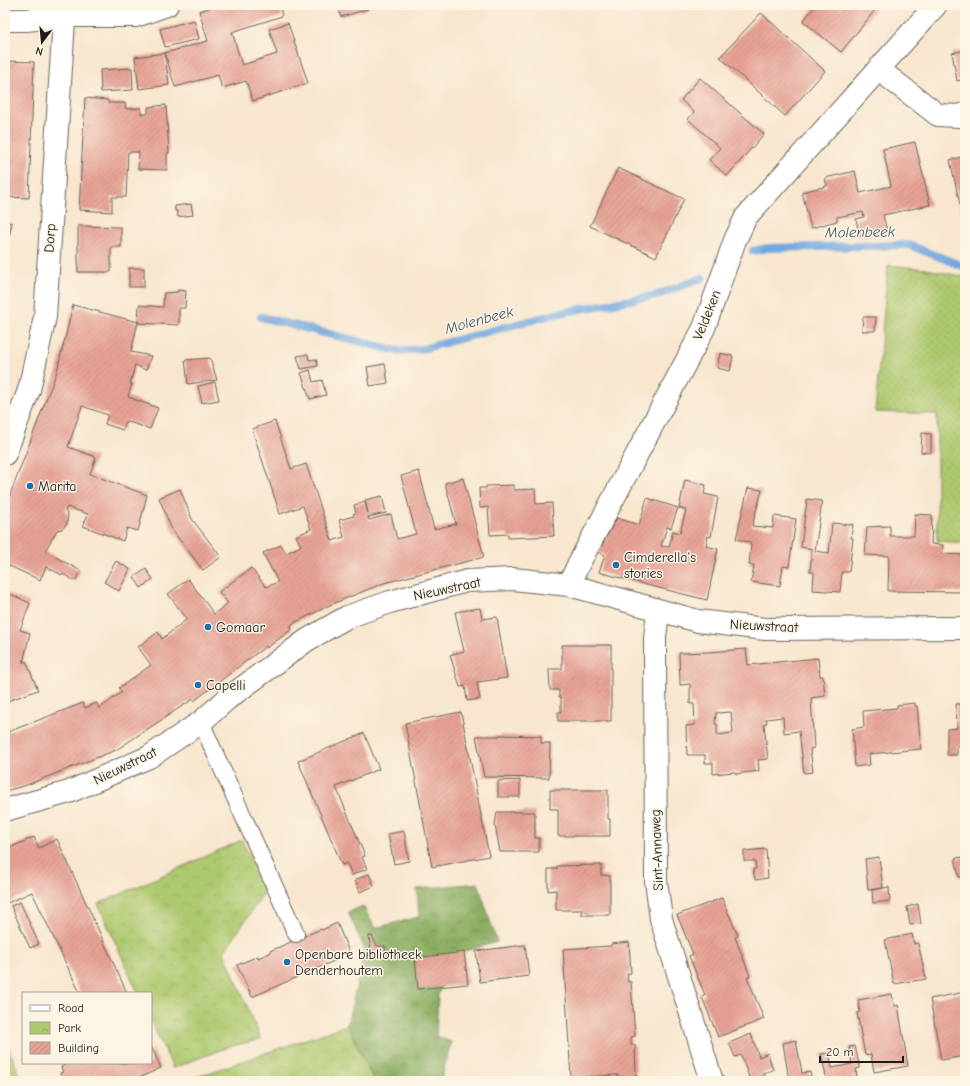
<svg xmlns="http://www.w3.org/2000/svg" width="970" height="1086" font-family="'Comic Neue',sans-serif">
	<style>
		.grass { fill: url(#grass-dots); stroke: #667246 }
		.forest { fill: url(#forest-crowns); stroke: #54643f }
		.park { fill: url(#park-crowns); stroke: #667246 }
		.lines { fill: none; stroke-linecap: round; stroke-linejoin: round }
		.stream { stroke: #72a8e0; stroke-width: 8 }
		.building { fill: url(#building-hatch); fill-rule: evenodd }
		.service-casing { stroke: #69635a; stroke-width: 18 }
		.minor-casing { stroke: #69635a; stroke-width: 24 }
		.tertiary-casing { stroke: #69635a; stroke-width: 24 }
		.service { stroke: #fff; stroke-width: 16 }
		.minor { stroke: #fff; stroke-width: 22 }
		.tertiary { stroke: #fff; stroke-width: 22 }
		.poi-dot { fill: #1f6fb2; stroke: #fcf5e5; stroke-width: 1.5 }
		.labels { text-anchor: middle; dominant-baseline: central; stroke-width: 3; stroke-linejoin: round; paint-order: stroke }
		.street-label { font-size: 14px; fill: #1c1c1c; stroke: #fcf5e5 }
		.poi-label { font-size: 14px; fill: #1c1c1c; stroke: #fcf5e5; text-anchor: start }
		.water-label { font-size: 15px; font-style: italic; fill: #3e546a; stroke: #fcf5e5 }
	</style>
	<defs>
		<pattern id="grass-dots" width="8" height="8" patternUnits="userSpaceOnUse"><rect width="8" height="8" fill="#afc96f"/><path d="M2 2h.1M6 6h.1" fill="none" stroke="#96ac60" stroke-width="1.8" stroke-linecap="round"/></pattern>
		<pattern id="forest-crowns" width="20" height="18" patternUnits="userSpaceOnUse"><rect width="20" height="18" fill="#8bad62"/><path d="M2 6a3 3 0 1 1 6 0M12 15a3 3 0 1 1 6 0" fill="none" stroke="#718c50"/></pattern>
		<pattern id="park-crowns" width="20" height="18" patternUnits="userSpaceOnUse"><rect width="20" height="18" fill="#afc96f"/><path d="M2 6a3 3 0 1 1 6 0M12 15a3 3 0 1 1 6 0" fill="none" stroke="#96ac60"/></pattern>
		<pattern id="building-hatch" width="6" height="6" patternUnits="userSpaceOnUse"><rect width="6" height="6" fill="#e7a295"/><path d="M-1 1l2-2M0 6l6-6M5 7l2-2" fill="none" stroke="#c68b80"/></pattern>
	</defs>
	<rect width="100%" height="100%" fill="#fcf5e5"/>
	<filter id="ink" filterUnits="userSpaceOnUse"><feTurbulence type="fractalNoise" baseFrequency=".025" numOctaves="2"/><feDisplacementMap in="SourceGraphic" scale="8" xChannelSelector="R" yChannelSelector="G"/><feConvolveMatrix kernelMatrix="1 2 1 2 8 2 1 2 1" color-interpolation-filters="sRGB"/></filter>
	<filter id="wash" filterUnits="userSpaceOnUse"><feTurbulence type="fractalNoise" baseFrequency=".012" numOctaves="4" result="noise"/><feDisplacementMap in="SourceGraphic" scale="16" xChannelSelector="R" yChannelSelector="G"/><feGaussianBlur stdDeviation="0.9" result="paint"/><feColorMatrix in="noise" values="0 0 0 0 0 0 0 0 0 0 0 0 0 0 0 0 0 1.4 0 .05"/><feComposite in="paint" operator="in"/></filter>
	<g filter="url(#wash)">
		<rect width="100%" height="100%" fill="#f8e6ce"/>
		<g class="grass">
			<polygon points="888,265 927,269 965,277 965,543 937,541 937,414 875,412"/>
			<polygon points="5,1039 22,1081 5,1081"/>
		</g>
		<polygon class="forest" points="478,883 497,942 464,951 451,969 438,994 436,1036 451,1042 441,1081 374,1081 347,1025 365,950 348,912 363,906 375,928 419,917 417,889"/>
		<g class="park">
			<polygon points="242,840 265,891 224,952 261,1039 228,1047 173,1068 151,1021 151,993 138,993 98,904"/>
			<polygon points="347,1025 374,1081 185,1081"/>
		</g>
		<g class="lines">
			<g class="stream">
				<polyline points="753,251 767,248 909,245 965,267"/>
				<polyline points="261,317 397,351 422,349 559,313 658,295 702,278"/>
			</g>
		</g>
		<g id="blocks">
			<g class="building">
				<polygon points="220,5 285,5 280,7 282,16 232,32 242,65 277,54 269,29 288,23 308,83 253,101 246,81 222,88 218,75 175,87 165,53 208,41 199,11"/>
				<polygon points="338,5 367,5 368,9 341,17"/>
				<polygon points="816,5 871,5 876,9 841,52 803,21"/>
				<polygon points="761,13 825,71 785,116 720,57"/>
				<polygon points="194,20 199,39 165,47 160,29"/>
				<polygon points="965,50 965,79 957,81 952,53"/>
				<polygon points="165,53 169,85 139,89 135,57"/>
				<polygon points="5,61 34,62 29,198 5,197"/>
				<polygon points="132,68 133,90 101,92 100,70"/>
				<polygon points="700,78 764,134 727,176 709,160 720,148 688,119 694,112 681,100"/>
				<polygon points="85,98 108,100 108,103 125,103 126,109 141,108 141,114 148,114 148,107 166,105 169,153 167,153 167,170 138,169 139,152 128,152 126,197 112,197 112,212 79,210"/>
				<polygon points="915,142 930,205 883,215 887,231 860,237 856,219 864,217 863,212 837,217 837,221 811,228 802,192 827,186 825,178 855,171 860,193 891,186 883,149"/>
				<polygon points="965,156 965,222 964,222 950,160"/>
				<polygon points="618,168 684,199 656,257 590,226"/>
				<polygon points="191,204 193,215 178,217 177,211 175,211 175,206"/>
				<polygon points="5,221 12,223 6,247 5,247"/>
				<polygon points="78,226 121,227 121,247 111,247 111,272 78,272"/>
				<rect x="129" y="268" width="15" height="19"/>
				<polygon points="178,290 186,291 185,308 179,308 179,325 138,323 139,305 163,307 164,293 178,292"/>
				<polygon points="73,305 138,322 131,352 151,356 146,370 135,365 130,384 132,384 128,397 158,408 150,429 126,421 123,430 105,424 108,415 82,406 68,447 96,457 90,474 147,495 138,531 127,528 123,541 83,526 88,514 67,507 65,511 68,515 67,524 62,529 57,530 45,551 81,571 75,581 63,574 62,575 46,567 40,580 5,564 5,508 57,371"/>
				<polygon points="863,317 876,317 875,331 862,331"/>
				<polygon points="720,353 733,356 730,371 717,368"/>
				<polygon points="308,354 309,360 316,359 318,366 301,369 297,356"/>
				<polygon points="210,358 217,380 188,384 185,360"/>
				<polygon points="385,364 388,383 370,386 367,367"/>
				<polygon points="310,370 313,382 322,380 326,395 310,399 301,373"/>
				<polygon points="215,382 219,400 202,403 198,386"/>
				<polygon points="275,421 291,469 306,464 332,541 344,537 339,520 354,516 353,514 356,513 354,505 365,502 368,513 365,500 382,496 386,513 368,517 369,520 391,514 397,539 416,534 401,476 419,471 434,529 456,524 445,483 463,478 484,557 384,583 332,604 294,623 290,626 292,629 267,648 266,646 194,701 193,699 116,750 24,786 5,791 5,739 7,738 5,733 83,703 85,708 97,703 99,709 122,692 119,688 151,665 138,647 158,632 162,639 187,619 168,594 188,579 214,614 228,603 219,592 251,568 266,587 278,582 263,553 281,545 286,553 301,546 296,536 311,529 303,506 280,514 252,429"/>
				<polygon points="922,433 931,434 931,453 921,452"/>
				<polygon points="685,480 706,485 704,494 718,497 711,537 708,536 706,546 718,549 707,600 635,582 599,572 605,555 598,552 617,518 639,525 647,498 678,508 671,528 667,527 661,546 669,547 673,531 680,533 686,510 679,508"/>
				<polygon points="514,485 514,490 535,489 536,504 552,503 554,536 508,538 508,534 490,535 488,507 480,508 479,488 486,488 486,486"/>
				<polygon points="748,488 762,490 752,526 773,528 774,516 796,519 789,567 783,566 780,586 751,582 754,565 749,565 751,545 749,541 748,542 736,539"/>
				<polygon points="180,489 192,519 221,557 203,570 172,530 159,498"/>
				<polygon points="807,499 822,501 815,551 829,553 832,523 850,525 853,524 851,538 853,538 849,572 842,572 840,592 813,590 814,572 810,572 812,549 801,547"/>
				<polygon points="915,514 932,515 931,544 943,545 942,554 965,555 965,592 888,591 889,556 865,555 867,527 890,526 890,536 914,536"/>
				<polygon points="116,561 130,569 119,591 104,582"/>
				<polygon points="146,569 153,579 141,588 134,577"/>
				<polygon points="5,592 30,603 20,630 30,633 23,663 26,661 38,690 5,702"/>
				<polygon points="480,608 482,619 497,617 507,678 477,682 480,699 467,701 465,686 460,687 450,655 464,651 455,612"/>
				<polygon points="562,645 611,645 611,721 558,721 558,712 561,712 561,697 559,697 559,690 550,690 549,669 562,669"/>
				<path d="M746 649 748 665 818 658 820 676H823L825 696 811 698 814 748 810 749 813 772 804 773 799 731 784 733 783 717 766 719 767 723 764 724 768 759 758 760 759 771 736 774 735 772 713 774V763H705V755H687L686 726 695 725 694 704H690V684L680 685 679 653 709 652ZM731 712 733 733 717 735V724H715L716 713Z"/>
				<polygon points="915,703 915,706 917,706 921,749 869,754 870,765 855,767 852,729 864,727 863,711 897,708 897,705"/>
				<polygon points="956,704 965,704 965,746 957,746 957,755 947,755 947,729 957,728"/>
				<polygon points="461,712 489,856 432,867 405,723"/>
				<polygon points="364,733 379,769 336,787 365,856 362,857 367,869 352,875 347,863 342,865 298,761"/>
				<polygon points="499,735 541,736 541,743 550,743 549,778 484,777 476,736 499,736"/>
				<polygon points="520,780 520,797 498,797 498,781"/>
				<polygon points="550,790 608,790 608,819 610,819 610,836 558,836 558,809 550,809"/>
				<polygon points="497,812 535,812 535,838 539,838 539,852 500,852 495,825"/>
				<polygon points="404,831 409,861 394,864 388,834"/>
				<polygon points="34,837 39,848 57,839 127,993 80,993 32,892 5,904 5,850"/>
				<polygon points="766,849 768,878 755,880 753,869 756,869 755,861 744,861 744,851"/>
				<polygon points="879,857 883,888 868,890 865,859"/>
				<polygon points="965,857 965,876 959,877 955,858"/>
				<polygon points="601,865 601,875 610,876 610,915 582,915 582,910 556,910 556,890 548,891 548,869 557,869 557,866"/>
				<polygon points="369,874 374,886 360,892 355,880"/>
				<polygon points="889,887 890,901 873,903 872,890"/>
				<polygon points="722,898 738,936 735,937 750,976 747,977 764,1019 718,1037 702,997 705,995 689,956 693,954 677,915"/>
				<polygon points="20,902 39,944 30,948 11,906"/>
				<polygon points="918,904 921,924 910,925 907,907"/>
				<polygon points="337,923 349,952 335,958 336,960 252,997 237,965 258,956 258,958 270,953 270,951 321,929 322,930"/>
				<polygon points="912,934 914,944 918,943 926,979 894,984 885,940"/>
				<polygon points="369,936 372,936 377,946 385,946 386,955 372,958"/>
				<polygon points="629,942 631,973 627,974 628,982 631,982 635,1036 631,1037 631,1045 635,1045 636,1076 618,1077 618,1075 571,1077 563,949 611,946 611,944"/>
				<polygon points="525,945 529,976 480,982 476,951"/>
				<polygon points="464,952 468,984 418,989 415,958"/>
				<polygon points="965,992 965,1056 941,1060 930,999"/>
				<polygon points="892,994 894,1006 898,1005 908,1066 874,1072 871,1054 865,1055 857,1013 860,1012 858,1000"/>
				<polygon points="751,1034 759,1057 768,1053 773,1070 763,1073 766,1081 740,1081 749,1077 741,1055 735,1057 729,1043"/>
				<polygon points="796,1040 802,1073 810,1072 812,1081 786,1081 789,1080 783,1043"/>
				<polygon points="151,1046 161,1068 132,1081 64,1081 60,1073 63,1072 61,1067 68,1063 151,1063"/>
				<polygon points="855,1046 860,1068 856,1069 857,1076 853,1077 854,1081 827,1081 821,1054 829,1053 832,1068 852,1064 849,1047"/>
			</g>
		</g>
	</g>
	<g filter="url(#ink)">
		<use href="#blocks" fill-opacity="0" stroke="#69635a" stroke-width="1"/>
		<g class="lines">
			<g class="service-casing">
				<polyline id="service" points="201,722 296,934"/>
			</g>
			<g class="minor-casing">
				<g id="minor">
					<polyline points="5,20 26,20 64,16 136,16 167,5"/>
					<polyline points="878,69 938,115 959,116 965,114"/>
					<polyline points="569,585 578,565 704,328 735,240 746,217 936,5"/>
					<polyline points="658,611 655,638 656,880 661,919 712,1081"/>
				</g>
			</g>
			<g class="tertiary-casing">
				<g id="tertiary">
					<polyline points="5,454 29,390 45,317 65,5"/>
					<polyline points="5,810 69,792 149,757 201,722 227,699 307,640 347,617 390,602 467,581 513,579 569,585 698,621 765,629 965,628"/>
				</g>
			</g>
			<use href="#service" class="service"/>
			<use href="#minor" class="minor"/>
			<use href="#tertiary" class="tertiary"/>
		</g>
	</g>
	<g class="poi-dot">
		<circle cx="30" cy="486" r="4"/>
		<circle cx="616" cy="565" r="4"/>
		<circle cx="208" cy="627" r="4"/>
		<circle cx="198" cy="685" r="4"/>
		<circle cx="287" cy="962" r="4"/>
	</g>
	<g class="labels">
		<g class="street-label">
			<text transform="translate(50 238) rotate(-86)">Dorp</text>
			<text transform="translate(707 315) rotate(-68)">Veldeken</text>
			<text transform="translate(447 589) rotate(-12)">Nieuwstraat</text>
			<text transform="translate(764 626) rotate(3)">Nieuwstraat</text>
			<text transform="translate(125 766) rotate(-26)">Nieuwstraat</text>
			<text transform="translate(657 850) rotate(-92)">Sint-Annaweg</text>
		</g>
		<g class="poi-label">
			<text x="38" y="486">Marita</text>
			<text x="624" y="557">Cimderella's<tspan x="624" dy="16">stories</tspan></text>
			<text x="216" y="627">Gomaar</text>
			<text x="206" y="685">Capelli</text>
			<text x="295" y="954">Openbare bibliotheek<tspan x="295" dy="16">Denderhoutem</tspan></text>
		</g>
		<g class="water-label">
			<text transform="translate(860 232) rotate(-1)">Molenbeek</text>
			<text transform="translate(479 320) rotate(-15)">Molenbeek</text>
		</g>
	</g>
	<rect width="970" height="1086" fill="none" stroke="#fcf5e5" stroke-width="20"/>
	<rect x="22" y="992" width="130" height="72" fill="#fcf5e5" stroke="#a29e95"/>
	<rect x="30" y="1005" width="20" height="6" fill="#ffffff" stroke="#a29e95"/>
	<text x="58" y="1012" font-size="12" fill="#1c1c1c">Road</text>
	<rect x="30" y="1022" width="20" height="12" fill="url(#park-crowns)" stroke="#a29e95"/>
	<text x="58" y="1032" font-size="12" fill="#1c1c1c">Park</text>
	<rect x="30" y="1042" width="20" height="12" fill="url(#building-hatch)" stroke="#a29e95"/>
	<text x="58" y="1052" font-size="12" fill="#1c1c1c">Building</text>
	<g transform="translate(42 42) rotate(196)" stroke="#fcf5e5" stroke-width="3" paint-order="stroke">
	<path d="M0-3L7 15L0 10L-7 15Z" fill="#1c1c1c"/>
	<text y="-6" font-size="11" font-weight="bold" text-anchor="middle" fill="#1c1c1c">N</text>
	</g>
	<path d="M820 1056v6h83v-6" fill="none" stroke="#1c1c1c" stroke-width="2"/>
	<text x="826" y="1056" font-size="12" fill="#1c1c1c" stroke="#fcf5e5" stroke-width="3" paint-order="stroke">20 m</text>
</svg>
